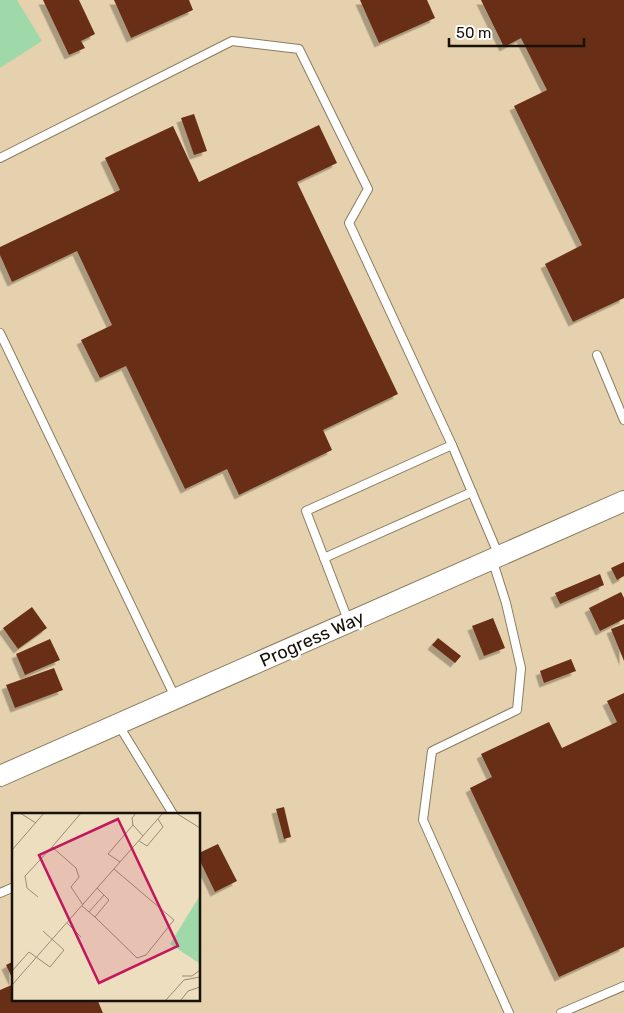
<svg xmlns="http://www.w3.org/2000/svg" width="624" height="1013" font-family="Rubik,sans-serif">
	<style>
		.built { fill: #e5d1ad; fill-rule: evenodd }
		.green { fill: #a0d9a9 }
		.building { fill: #682f14; filter: url(#shadow) }
		.lines { fill: none; stroke-linecap: round; stroke-linejoin: round }
		.service-casing { stroke: #8b7c61; stroke-width: 10 }
		.tertiary-casing { stroke: #8b7c61; stroke-width: 22 }
		.service { stroke: #fff; stroke-width: 8 }
		.tertiary { stroke: #fff; stroke-width: 20 }
		.labels { text-anchor: middle; dominant-baseline: central; stroke-width: 5; stroke-linejoin: round; paint-order: stroke }
		.street-label { font-size: 18px; fill: #171107; stroke: #fff }
		.inset-road { fill: none; stroke: #988c76; stroke-width: 1 }
		.view { fill: #c2185b; fill-opacity: 0.15; stroke: #c2185b; stroke-width: 2.5 }
		.inset-edge { fill: none; stroke: #171107; stroke-width: 2.5 }
	</style>
	<defs>
		<filter id="shadow"><feDropShadow dx="-4.5" dy="4.5" stdDeviation="0" flood-color="#0004"/></filter>
	</defs>
	<rect width="100%" height="100%" fill="#eedec0"/>
	<path class="built" d="M0 0H624V1013H0ZM14 814H199V999H14Z"/>
	<polygon class="green" points="0,0 17,0 42,41 0,68"/>
	<g class="building">
		<polygon points="43,0 79,0 95,34 81,41 85,48 69,55"/>
		<polygon points="114,0 189,0 193,10 131,38"/>
		<polygon points="360,0 427,0 435,18 379,43"/>
		<polygon points="481,0 624,0 624,298 573,322 545,264 582,245 514,106 547,90 521,38 504,47"/>
		<polygon points="194,114 207,151 194,155 181,118"/>
		<polygon points="319,125 337,163 297,182 398,394 323,430 332,450 239,495 227,469 185,489 126,366 100,378 81,340 112,325 77,251 12,282 0,255 0,247 120,190 105,158 173,126 199,182"/>
		<polygon points="624,562 624,576 617,580 611,568"/>
		<polygon points="600,574 604,585 560,604 555,593"/>
		<polygon points="621,592 624,598 624,619 600,631 589,608"/>
		<polygon points="32,607 47,628 18,649 3,628"/>
		<polygon points="493,618 505,648 484,656 472,626"/>
		<polygon points="624,624 624,661 611,629"/>
		<polygon points="438,638 461,656 455,663 432,645"/>
		<polygon points="50,639 60,660 25,675 16,654"/>
		<polygon points="571,659 576,671 544,683 540,671"/>
		<polygon points="54,668 63,690 15,708 6,685"/>
		<polygon points="624,693 624,947 559,977 470,788 492,777 481,754 549,722 562,748 617,722 607,701"/>
		<polygon points="284,807 291,837 284,839 276,809"/>
		<polygon points="218,844 237,881 215,892 199,859 199,853"/>
		<polygon points="14,961 14,982 6,965"/>
		<polygon points="14,984 14,999 97,999 103,1013 0,1013 0,990"/>
	</g>
	<g class="lines">
		<g class="service-casing">
			<g id="service">
				<polyline points="0,158 232,41 299,49 368,189 349,223 452,445"/>
				<polyline points="0,333 175,697"/>
				<polyline points="597,355 624,420"/>
				<polyline points="324,558 472,492"/>
				<polyline points="492,559 506,603 521,668 517,710 432,751 423,820 509,1013"/>
				<polyline points="348,620 306,511 452,445 499,556"/>
				<polyline points="118,724 173,814"/>
				<polyline points="0,893 14,887"/>
				<polyline points="561,1013 624,986"/>
			</g>
		</g>
		<g class="tertiary-casing">
			<polyline id="tertiary" points="0,776 624,501"/>
		</g>
		<use href="#service" class="service"/>
		<use href="#tertiary" class="tertiary"/>
	</g>
	<g class="labels">
		<g class="street-label">
			<text transform="translate(312 639) rotate(-24)">Progress Way</text>
		</g>
	</g>
	<g transform="translate(12 813)">
		<rect width="188" height="188" fill="#eedec0"/>
		<path d="M187 84V150L158 131Z" fill="#a0d9a9"/>
		<path class="inset-road" d="M8 0 24 10M124 0 120 5 121 12 131 23M164 0 188 15M127 28 135 33 151 14 146 6M40 34 69 0M0 37 32 0M108 49 96 41 121 12M26 84 15 75 13 63 40 34 64 55 67 64 59 74 71 92M70 93 83 104 97 87 85 75M77 99 92 82M83 104 125 145 134 142 162 107 102 56M55 110 69 124M0 158 17 139 38 154 52 137 31 118M170 163H180L188 157M0 172 151 0M154 187 172 167 188 164M169 187 176 178 188 174"/>
		<path class="view" d="M106 6 166 133 87 170 27 42Z"/>
		<rect width="188" height="188" class="inset-edge"/>
	</g>
	<path d="M449 38v8h135v-8" fill="none" stroke="#171107" stroke-width="2.5"/>
	<text x="456" y="38" font-size="15" fill="#171107" stroke="#ffffff" stroke-width="4" paint-order="stroke">50 m</text>
</svg>
